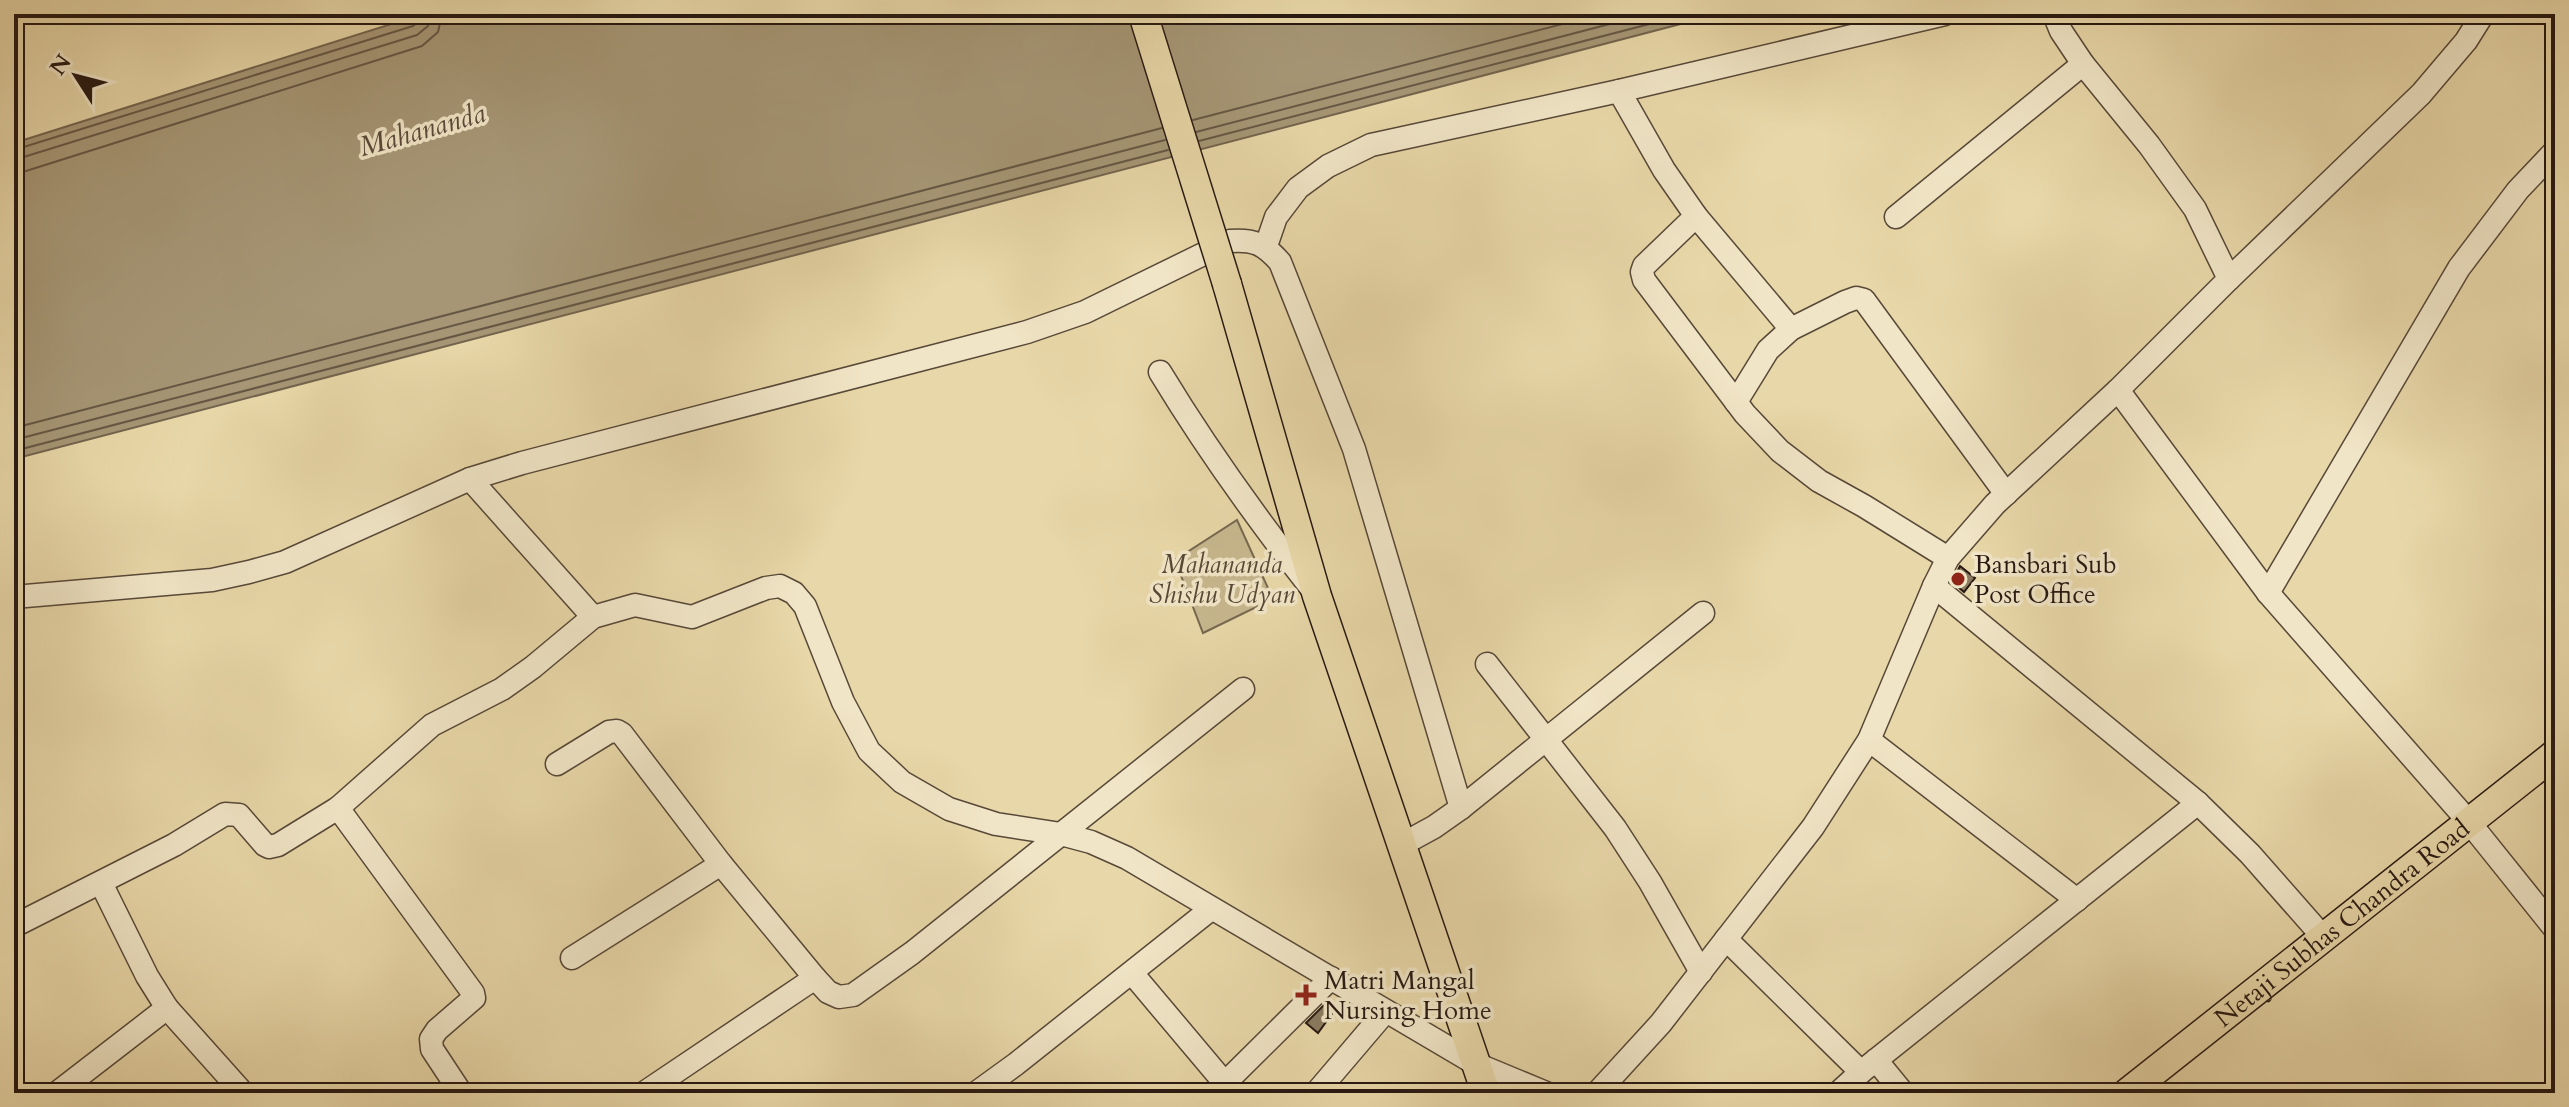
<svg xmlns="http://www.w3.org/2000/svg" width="2569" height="1107" font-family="Cardo,serif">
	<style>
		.green { fill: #c7b78e; stroke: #776850; stroke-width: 2 }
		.water { fill: #a69675; stroke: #73644d; stroke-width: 2 }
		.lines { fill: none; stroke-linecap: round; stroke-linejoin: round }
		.shore { stroke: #665744; stroke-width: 2 }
		.building { fill: #8b7b60; stroke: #271812; stroke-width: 2 }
		.minor-casing { stroke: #574838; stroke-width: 25 }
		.major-casing { stroke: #271812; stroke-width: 31 }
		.minor { stroke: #f0e5c6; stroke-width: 22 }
		.major { stroke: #e8d7a8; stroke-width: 28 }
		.major-bridge-casing { stroke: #271812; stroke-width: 31; stroke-linecap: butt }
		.major-bridge { stroke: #e8d7a8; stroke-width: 28 }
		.poi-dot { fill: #8f2418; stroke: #f0e5c6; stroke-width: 3 }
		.labels { text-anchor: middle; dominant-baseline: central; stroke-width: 7; stroke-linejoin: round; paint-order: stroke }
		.park-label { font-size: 26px; font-style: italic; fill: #574837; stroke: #f0e5c6 }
		.poi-label { font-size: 26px; fill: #271812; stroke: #f0e5c6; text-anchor: start }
		.street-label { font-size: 26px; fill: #271812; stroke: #f0e5c6 }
		.water-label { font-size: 28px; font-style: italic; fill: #5a4a3a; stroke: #f0e5c6 }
	</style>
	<rect width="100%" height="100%" fill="#e8d7a8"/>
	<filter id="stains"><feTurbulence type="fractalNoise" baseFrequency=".0025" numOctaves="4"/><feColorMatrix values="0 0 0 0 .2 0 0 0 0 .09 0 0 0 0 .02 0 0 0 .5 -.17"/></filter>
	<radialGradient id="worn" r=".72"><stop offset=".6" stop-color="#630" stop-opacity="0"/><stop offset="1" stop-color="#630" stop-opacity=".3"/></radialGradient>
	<polygon class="green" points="1237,520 1273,599 1203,633 1175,560"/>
	<polygon class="water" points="423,14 1719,14 14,459 14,143"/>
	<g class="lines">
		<g class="shore">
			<polyline points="1193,120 1601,14"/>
			<polyline points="1196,132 1648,14"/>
			<polyline points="1199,141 1688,14"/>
			<polyline points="14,150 413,26 419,21 420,14"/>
			<polyline points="14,160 417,35 428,26 430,14"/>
			<polyline points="14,172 26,171 422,46 438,32 442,14"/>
			<polyline points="14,428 1162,128"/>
			<polyline points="14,440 1165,140"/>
			<polyline points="14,451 1168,150"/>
		</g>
	</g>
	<g class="building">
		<polygon points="1960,566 1975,578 1964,592 1952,582"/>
		<polygon points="1328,1001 1334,1011 1318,1033 1306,1023"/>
	</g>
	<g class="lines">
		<g class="minor-casing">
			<g id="minor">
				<polyline points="2054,14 2061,31 2083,64 2149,145 2195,209 2229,279 2118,390"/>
				<polyline points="1619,91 1664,170 1696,216 1791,329"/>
				<polyline points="1696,216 1644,266 1642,272 1644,280 1745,414 1780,451 1819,481 1864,506 1948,558"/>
				<polyline points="1896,217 2083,64"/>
				<polyline points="1266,246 1276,217 1298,188 1328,166 1371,145 1619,91 1945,14"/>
				<polyline points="2229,279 2421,94 2466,41 2483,14"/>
				<path d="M1160 372C1206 448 1257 519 1312 589"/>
				<polyline points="1736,402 1768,350 1791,329 1845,302 1856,298 1864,300 2006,494"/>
				<polyline points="470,479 593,617"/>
				<polyline points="2268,593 2459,268 2518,190 2555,151"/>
				<path d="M14 597 212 580 249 572 285 562 470 479 522 463 1027 332 1085 312 1230 241C1254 239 1264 244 1280 262L1354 449 1461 808"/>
				<polyline points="1487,664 1615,828 1650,882 1701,972"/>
				<polyline points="1869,740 2077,900"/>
				<polyline points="557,764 609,732 617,731 622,734 721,864 815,978 644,1093"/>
				<polyline points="2198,803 2250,854 2323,937"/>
				<polyline points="338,808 473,993 474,998 437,1030 431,1039 432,1049 461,1093"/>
				<polyline points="1401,845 1434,827 1461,808 1703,613"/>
				<polyline points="101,883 147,976 167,1008 243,1093"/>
				<polyline points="14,926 174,845 225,814 239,815 265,845 269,847 278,845 338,808 432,725 502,689 533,667 593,617 635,605 692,617 766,588 780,586 794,593 805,606 843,702 869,751 902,782 949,809 996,824 1061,834 1091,842 1127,858 1476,1064 1546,1093"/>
				<polyline points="1726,939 1861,1072"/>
				<polyline points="572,958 721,864"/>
				<polyline points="1132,973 1233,1093"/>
				<polyline points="815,978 828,992 839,997 853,995 912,953 1243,689"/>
				<polyline points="1876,1060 1903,1093"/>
				<polyline points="57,1093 167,1008"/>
				<polyline points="976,1093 1016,1064 1211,909"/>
				<polyline points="1215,1093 1331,978"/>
				<polyline points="1316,1093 1385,1012"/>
				<polyline points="1597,1093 1661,1023 1813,827 1869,740 1934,586 1948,558 1995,504 2118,390 2268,593 2469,822 2555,929"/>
				<polyline points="1838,1093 1861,1072 2198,803 1934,586"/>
			</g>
		</g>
		<g class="major-casing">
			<g id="major">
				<polyline points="1227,284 1317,596 1486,1093"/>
				<path id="s1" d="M2127 1093 2555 754"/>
			</g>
		</g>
		<use href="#minor" class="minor"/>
		<use href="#major" class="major"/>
		<g class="major-bridge-casing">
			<polyline id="major-bridge" points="1143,14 1227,284"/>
		</g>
		<use href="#major-bridge" class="major-bridge"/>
	</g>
	<g class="poi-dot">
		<circle cx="1958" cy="579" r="8"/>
		<path d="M1302 983h8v8h8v8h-8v8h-8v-8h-8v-8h8z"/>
	</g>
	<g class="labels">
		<g class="park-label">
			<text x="1222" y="564">Mahananda<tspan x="1222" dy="30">Shishu Udyan</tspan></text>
		</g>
		<g class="poi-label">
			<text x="1974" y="564">Bansbari Sub<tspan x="1974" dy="30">Post Office</tspan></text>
			<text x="1324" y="980">Matri Mangal<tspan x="1324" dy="30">Nursing Home</tspan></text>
		</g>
		<g class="street-label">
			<text stroke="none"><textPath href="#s1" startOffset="274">Netaji Subhas Chandra Road</textPath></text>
		</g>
		<g class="water-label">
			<text transform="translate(422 130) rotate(-16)">Mahananda</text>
		</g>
	</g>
	<rect width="2569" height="1107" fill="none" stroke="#e8d7a8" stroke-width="48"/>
	<rect x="16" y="16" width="2537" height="1075" fill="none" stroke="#271812" stroke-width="4"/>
	<rect x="24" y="24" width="2521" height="1059" fill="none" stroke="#271812" stroke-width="2"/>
	<g transform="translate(76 76) rotate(306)" stroke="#f0e5c6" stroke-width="6" paint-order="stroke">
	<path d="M0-6L14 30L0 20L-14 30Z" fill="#271812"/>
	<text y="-12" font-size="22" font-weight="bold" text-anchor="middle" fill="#271812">N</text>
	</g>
	<rect width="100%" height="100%" filter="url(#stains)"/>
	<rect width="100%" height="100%" fill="url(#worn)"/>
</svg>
